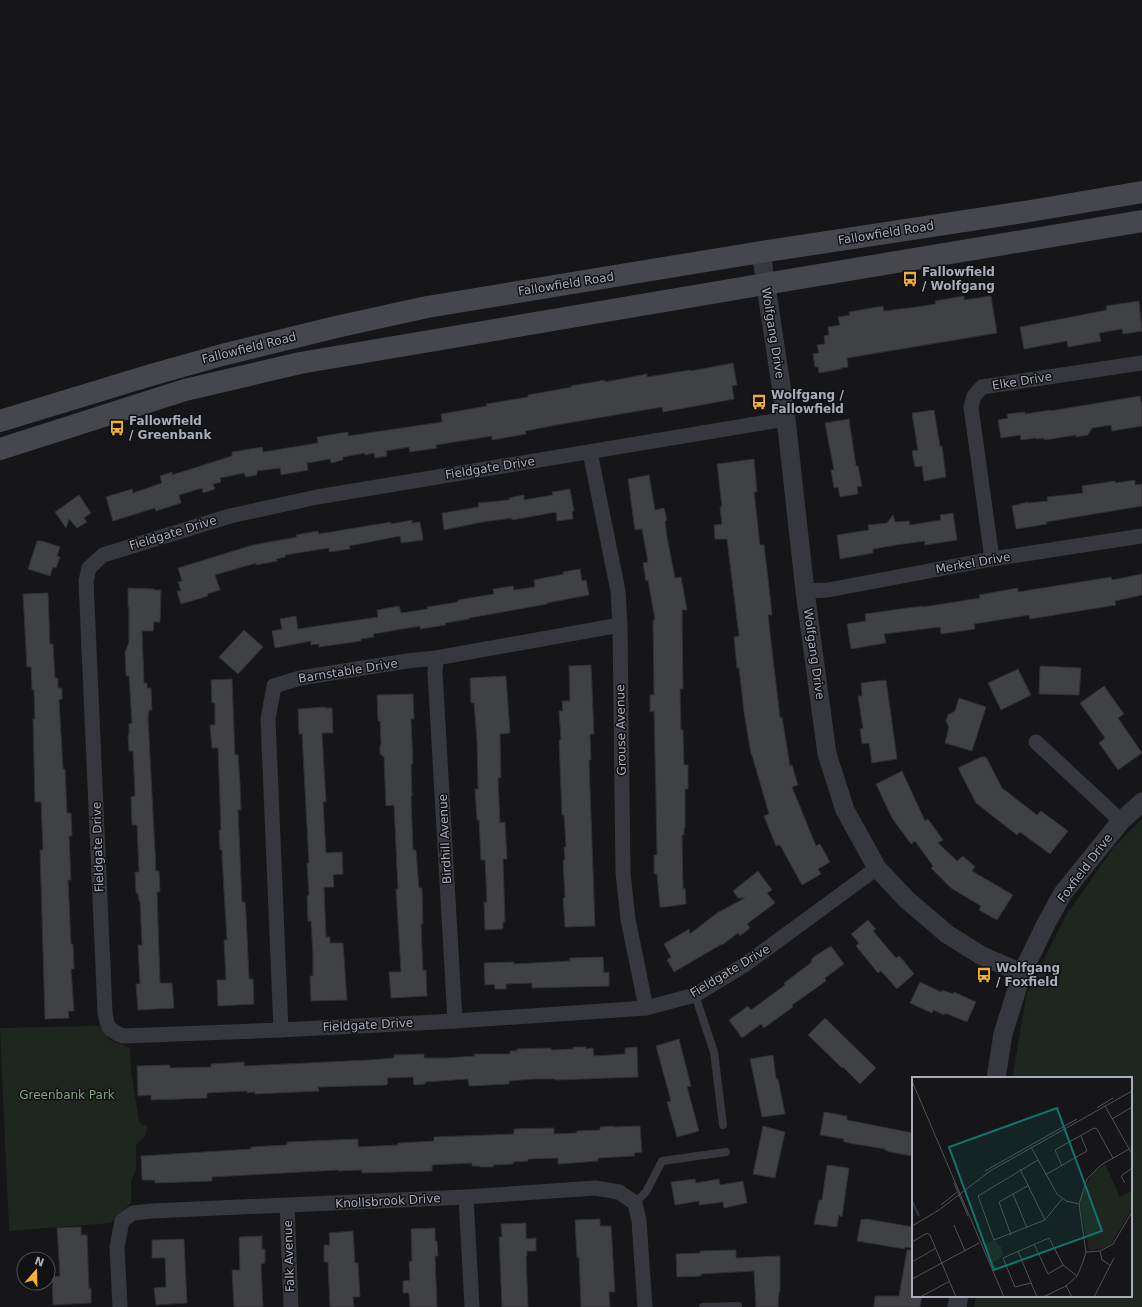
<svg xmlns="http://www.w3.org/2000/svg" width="1142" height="1307" font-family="'DejaVu Sans',sans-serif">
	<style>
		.green { fill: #1e261f }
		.building { fill: #404145; stroke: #303034 }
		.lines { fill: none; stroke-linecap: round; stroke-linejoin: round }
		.service { stroke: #37383d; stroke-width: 8 }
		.minor { stroke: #37383d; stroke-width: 15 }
		.tertiary { stroke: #37383d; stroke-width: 19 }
		.secondary { stroke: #45474d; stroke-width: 22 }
		.labels { text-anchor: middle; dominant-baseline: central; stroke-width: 3; stroke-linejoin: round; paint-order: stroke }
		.street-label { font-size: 12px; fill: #a8adb8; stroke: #111113 }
		.poi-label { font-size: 12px; font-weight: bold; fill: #a8adb8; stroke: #111113; text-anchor: start }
		.park-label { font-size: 12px; fill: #7fa381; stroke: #111113 }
		.inset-river { fill: none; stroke: #2c353c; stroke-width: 2 }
		.inset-road { fill: none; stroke: #505258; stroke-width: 1 }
		.view { fill: #0f766e; fill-opacity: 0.15; stroke: #0f766e; stroke-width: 2 }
		.inset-edge { fill: none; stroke: #a8adb8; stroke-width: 2 }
	</style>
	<rect width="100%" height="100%" fill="#161618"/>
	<g class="green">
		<polygon points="1142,819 1142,1307 974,1307 976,1296 1131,1296 1131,1078 1012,1078 1027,993 1065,917 1114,847"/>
		<path d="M99 1026 110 1040 130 1048 131 1073 132 1076 139 1121 142 1125H147C148 1135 142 1139 136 1145V1171L131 1181V1203L111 1223 9 1231 0 1028Z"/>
	</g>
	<g class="building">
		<polygon points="964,296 964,300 991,296 997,333 847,358 848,367 841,368 841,369 819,373 818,367 815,367 813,354 819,353 817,345 825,344 824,336 829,335 828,327 840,325 838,317 850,315 849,312 883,306 884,311 909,308 936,304 935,301"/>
		<polygon points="1139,301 1142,331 1123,334 1122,329 1099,333 1101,341 1068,347 1067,341 1024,349 1020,327 1107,310 1106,306"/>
		<polygon points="733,363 737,385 732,386 734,399 663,412 662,407 562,424 525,431 526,434 492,440 492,436 436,445 437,448 410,452 409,447 386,451 387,456 375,458 374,453 365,455 365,453 343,457 343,460 331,463 330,459 307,463 308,470 281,475 280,468 257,471 257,475 246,477 244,473 220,478 221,482 213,484 215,489 203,493 202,488 179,495 181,503 156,511 155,508 113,521 106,497 132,489 133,493 162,483 160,476 172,472 172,475 232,456 232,452 262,447 263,452 318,443 317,437 348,432 348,436 442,422 441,414 487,406 486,404 528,397 528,395 572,387 571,386 605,380 605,382 647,374 647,377 690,370 691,371"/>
		<polygon points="1140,396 1142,407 1142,426 1112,431 1111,425 1092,428 1088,435 1076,437 1076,435 1044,440 1044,438 1036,439 1036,438 1021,440 1020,435 1001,438 998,420 1008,418 1007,414 1025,412 1025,414 1050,410 1050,411"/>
		<polygon points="934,410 940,446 942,446 946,477 924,481 922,466 915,467 912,451 918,450 912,413"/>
		<polygon points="849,419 856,466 858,466 862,486 857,487 858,494 840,497 838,487 834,488 831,470 834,470 825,423"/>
		<polygon points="754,459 757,492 754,492 760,545 764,545 768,578 772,615 768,615 780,718 782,717 790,766 792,765 798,785 792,787 816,846 820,844 830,862 818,869 821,874 802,885 780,845 776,846 764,816 769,814 752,755 751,755 744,712 739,668 737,668 734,637 739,636 727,539 715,539 714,525 722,524 720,507 722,507 717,464"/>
		<polygon points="649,475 655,510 664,508 667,520 665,521 667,537 675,578 681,577 687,610 682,610 683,689 680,689 681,730 683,730 684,765 688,765 688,789 685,789 685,828 684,828 684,835 682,835 683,889 685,888 686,904 665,907 660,907 657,874 654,874 654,855 657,855 656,799 654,711 650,712 650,695 654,695 653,620 655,620 648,580 646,581 643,563 648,562 642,529 635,530 628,479"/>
		<polygon points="1135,480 1135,485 1142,484 1142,506 1046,522 1047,524 1016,529 1012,506 1028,502 1028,503 1048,501 1047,497 1083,493 1082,486 1115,481 1115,483"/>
		<polygon points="570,489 574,511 572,511 573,519 557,521 556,512 512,520 512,518 482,522 444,530 442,513 479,507 478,503 509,500 509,498 524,495 524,500 553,495 552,492"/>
		<polygon points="79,495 91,513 84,518 87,522 77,528 69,519 66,528 55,512"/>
		<polygon points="953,513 957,540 925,545 925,541 896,545 873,549 873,553 840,559 837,535 869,530 868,525 887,523 893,515 895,522 909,521 910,525 941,520 940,515"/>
		<polygon points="412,520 412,523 420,522 423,540 401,543 400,536 349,546 350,549 329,552 329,548 285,555 285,557 276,559 277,561 256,565 256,563 215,575 220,590 207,594 208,596 181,604 177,591 181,591 178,582 182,581 178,568 253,545 297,537 296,535 318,531 319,534 391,522 391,524"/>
		<polygon points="37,541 42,541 60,547 57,556 60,557 56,568 53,567 50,576 28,569"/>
		<polygon points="580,569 582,581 586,580 589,595 547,603 547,604 469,618 469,619 445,623 446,625 420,629 420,626 373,634 374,637 361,639 361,641 319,647 319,644 311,645 311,641 275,648 272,631 282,629 280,619 296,616 298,629 378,617 377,610 399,606 401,613 428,609 427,607 458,602 458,600 494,594 493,589 513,586 514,590 535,587 534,580 564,574 563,572"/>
		<polygon points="1142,574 1142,595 1115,601 1116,605 1030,619 1029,615 974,624 975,629 941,634 940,627 884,634 886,643 851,649 847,624 866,621 865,614 907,608 923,606 923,607 980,598 979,595 1018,588 1018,592 1111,577 1112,580"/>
		<polygon points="128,588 154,589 154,590 161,590 160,622 154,622 153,631 142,631 144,683 147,683 147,688 151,688 152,710 149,710 148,717 156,871 159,871 160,892 157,892 160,983 172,983 174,1008 138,1010 136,984 140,984 138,945 142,945 140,901 139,901 138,893 136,893 135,872 139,872 137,825 132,825 131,797 135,796 133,751 129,751 128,735 129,735 129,724 132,723 129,676 126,676 125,652 129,642 129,607 128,607"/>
		<polygon points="48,593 50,644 53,644 55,678 58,678 58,688 62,688 62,699 59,700 63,769 65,769 67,813 71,813 72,836 69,836 71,880 68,880 71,944 73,944 74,969 71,969 74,1011 68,1011 69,1018 45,1019 40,850 43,850 41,802 35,802 33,719 35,719 34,690 32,690 31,667 27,667 23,594"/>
		<polygon points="244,630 263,647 238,674 219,657"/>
		<polygon points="591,665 594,734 590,734 591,760 589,760 595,926 565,927 563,898 565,898 563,860 565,860 564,847 566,847 564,815 562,815 559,740 561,740 559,711 563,711 562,701 570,701 569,666"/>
		<polygon points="1040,666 1081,668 1079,695 1039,694"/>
		<polygon points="1018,669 1031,695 1001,710 988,683"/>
		<polygon points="506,676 510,733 500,734 501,778 498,778 500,823 505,822 507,859 503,859 505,922 503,922 503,929 485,930 484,902 487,902 485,860 481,860 479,820 477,820 475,789 478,789 477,741 474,703 471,703 470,678"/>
		<polygon points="232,679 235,755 238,755 240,783 241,810 238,810 242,902 245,902 246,913 249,979 253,979 254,1004 218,1006 217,980 226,980 224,940 227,940 222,857 222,850 220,850 219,830 221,830 218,748 212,748 210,725 215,725 215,703 212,703 211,680"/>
		<polygon points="886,680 897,759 872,763 869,743 862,744 860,729 863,728 858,696 862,696 861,683"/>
		<polygon points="1104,686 1124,714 1118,718 1142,753 1118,770 1099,743 1105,738 1080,703"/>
		<polygon points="413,694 414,719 411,719 413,764 411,764 412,796 411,796 413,850 416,850 419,888 422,888 423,924 421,924 423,971 426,970 427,996 391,998 389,972 401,972 396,889 398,889 394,805 386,806 384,757 380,754 380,746 381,744 380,721 378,721 377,695"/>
		<polygon points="959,698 986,707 972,751 945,743 949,727 946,721 948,715 955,711"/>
		<polygon points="325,707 325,708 332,708 333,733 322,733 326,802 323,802 326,853 342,852 343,874 333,875 334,887 324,887 326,937 330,937 330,943 343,943 347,1000 311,1001 310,976 313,976 313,954 311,921 308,921 307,896 309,895 307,863 309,863 302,734 299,734 298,709"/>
		<polygon points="981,757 986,757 1002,788 1037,815 1041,811 1068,831 1050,854 1020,832 1017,835 976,803 958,768"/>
		<polygon points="902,771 925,821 928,819 943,840 938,843 957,861 963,856 975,867 972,871 1013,895 997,920 979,910 981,906 951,888 931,868 933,866 915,841 911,844 892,818 876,784"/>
		<polygon points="758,871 772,890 767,893 775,903 747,924 750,928 740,936 738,933 722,945 722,944 674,972 667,960 671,957 664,944 689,929 690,934 717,913 745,898 738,898 733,891"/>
		<polygon points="868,920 876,929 873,931 896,958 899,956 903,960 914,974 897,989 881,971 878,973 856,946 859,943 851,934"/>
		<polygon points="831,946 844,964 825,978 826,981 792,1005 793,1007 764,1028 761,1024 742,1038 729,1020 748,1006 751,1010 770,996 785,985 784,983 812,962 811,960 815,956"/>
		<polygon points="603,957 604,973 609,972 609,986 532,988 532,983 506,984 506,989 495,989 494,984 485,985 484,963 514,962 514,964 570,961 570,958"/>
		<polygon points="920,982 941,992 942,990 953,994 954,992 976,1002 967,1022 945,1013 944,1015 933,1010 932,1013 910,1003"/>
		<polygon points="825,1018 876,1068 860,1084 843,1067 842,1068 808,1035"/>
		<polygon points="679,1039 691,1086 687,1087 699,1131 677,1137 667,1102 671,1101 656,1046"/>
		<polygon points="573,1047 586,1047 586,1049 593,1048 594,1056 625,1054 625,1048 637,1047 638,1077 555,1080 555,1079 533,1079 509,1081 509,1084 469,1086 468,1079 425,1082 425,1084 414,1085 413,1077 387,1078 388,1083 386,1085 318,1087 319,1091 255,1094 255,1092 247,1093 247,1091 207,1093 207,1098 151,1100 151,1095 138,1096 137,1066 170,1065 170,1068 211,1067 211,1064 244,1062 244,1066 369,1060 394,1058 394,1055 424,1054 424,1058 447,1058 475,1056 474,1054 510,1054 510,1051 517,1051 517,1049 551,1048 551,1050 573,1049"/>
		<polygon points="773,1055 776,1079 778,1079 785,1114 762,1117 750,1059"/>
		<polygon points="824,1112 847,1116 847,1120 913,1133 913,1156 890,1152 885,1150 885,1149 849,1143 843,1141 844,1139 820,1135"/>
		<polygon points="614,1126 614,1127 640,1126 642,1152 634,1153 635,1156 598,1158 598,1161 558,1164 558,1158 528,1159 528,1161 513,1162 513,1164 493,1165 493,1167 480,1167 480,1166 472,1166 472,1163 432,1165 432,1171 362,1173 362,1170 338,1171 338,1170 212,1177 212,1181 155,1183 155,1180 142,1180 141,1156 251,1149 251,1147 287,1145 287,1142 358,1139 358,1147 398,1145 398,1143 434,1141 434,1137 514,1134 514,1129 554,1128 554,1134 577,1133 577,1131 600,1130 600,1127"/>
		<polygon points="763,1126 785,1132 775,1178 753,1174"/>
		<polygon points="827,1165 849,1168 842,1217 839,1215 837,1227 814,1224 819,1200 822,1200"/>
		<polygon points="695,1179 696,1183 719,1179 720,1185 743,1181 747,1203 724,1208 723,1202 699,1205 699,1201 675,1205 671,1182"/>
		<polygon points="600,1219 600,1226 611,1226 615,1292 609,1292 610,1307 581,1307 579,1257 577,1258 575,1220"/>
		<polygon points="867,1219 913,1227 913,1248 905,1247 905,1249 857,1241 861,1220"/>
		<polygon points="526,1223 526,1239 536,1238 536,1251 527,1251 527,1256 526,1256 528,1307 502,1307 499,1237 502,1237 501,1224"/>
		<polygon points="81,1227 81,1235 87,1235 89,1289 91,1288 91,1303 53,1305 52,1277 60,1276 57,1228"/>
		<polygon points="435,1228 435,1241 437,1241 438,1256 435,1256 437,1307 410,1307 409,1293 403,1293 403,1281 410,1280 409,1262 412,1261 411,1229"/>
		<polygon points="353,1231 355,1263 358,1263 360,1297 353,1297 354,1307 330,1307 328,1262 324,1262 324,1245 330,1245 329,1233"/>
		<polygon points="262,1236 262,1249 265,1249 265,1263 261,1264 263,1307 234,1307 232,1270 240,1270 239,1237"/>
		<polygon points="184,1239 187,1303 156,1305 154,1288 166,1287 165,1258 152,1258 152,1240"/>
		<polygon points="736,1250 736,1258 780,1256 780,1292 779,1292 778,1307 756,1307 754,1271 701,1274 701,1276 677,1277 676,1254 700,1253 700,1251"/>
		<polygon points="907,1250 913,1250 913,1296 922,1296 920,1307 874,1307 875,1296 899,1296"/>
	</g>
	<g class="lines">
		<g class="service">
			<polyline points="695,995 714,1052 723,1125"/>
			<polyline points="635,1203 646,1192 662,1161 726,1152"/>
			<polyline points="703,1307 738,1306"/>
		</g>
		<g class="minor">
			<path d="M786 419 317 497 230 516 103 555 89 568 86 581 105 1012C107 1027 108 1030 123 1036L281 1030 455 1021 646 1008 695 995 746 964 877 868"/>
			<polyline points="590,452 618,591 620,625 623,873 628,919 646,1008"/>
			<polyline points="992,559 971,407 974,396 982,387 1142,363"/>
			<polyline points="805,591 828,590 992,559 1142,536"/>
			<polyline points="436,658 435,672 455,1021"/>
			<polyline points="1036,742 1121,821"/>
			<polyline points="281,1030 268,719 274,686 300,678 407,661 436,658 620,625"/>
			<polyline points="466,1197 472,1307"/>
			<polyline points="287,1206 291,1307"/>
			<polyline points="120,1307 117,1247 122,1221 133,1213 152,1211 466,1197 595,1188 619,1192 635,1203 639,1221 645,1307"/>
		</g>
		<g class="tertiary">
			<polyline points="761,252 786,419 805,591 827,754 845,810 877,868 906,899 947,934 982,956 1022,973"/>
			<polyline points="996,1078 1003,1034 1022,973 1047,922 1063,893 1121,821 1142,802"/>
			<polyline points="957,1307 959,1296"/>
		</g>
		<g class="secondary">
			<polyline points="0,421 151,375 222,355 336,327 427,307 761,252 1024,212 1142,192"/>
			<polyline points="0,449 185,390 300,363 765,284 1142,221"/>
		</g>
	</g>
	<defs>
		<g id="bus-bare" transform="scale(1.2)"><path d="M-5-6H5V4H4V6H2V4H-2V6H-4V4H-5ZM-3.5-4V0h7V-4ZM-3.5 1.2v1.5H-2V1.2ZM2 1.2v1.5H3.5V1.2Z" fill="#f2b134" stroke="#111113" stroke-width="2.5" paint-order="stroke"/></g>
	</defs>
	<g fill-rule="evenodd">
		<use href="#bus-bare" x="910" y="279"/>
		<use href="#bus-bare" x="759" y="402"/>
		<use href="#bus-bare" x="117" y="428"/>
		<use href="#bus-bare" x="984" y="975"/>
	</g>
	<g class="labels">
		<g class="street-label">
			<text transform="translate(886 233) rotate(-9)">Fallowfield Road</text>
			<text transform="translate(566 284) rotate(-9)">Fallowfield Road</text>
			<text transform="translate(773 333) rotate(81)">Wolfgang Drive</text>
			<text transform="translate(249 348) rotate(-14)">Fallowfield Road</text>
			<text transform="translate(1022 381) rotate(-9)">Elke Drive</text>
			<text transform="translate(490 468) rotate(-9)">Fieldgate Drive</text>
			<text transform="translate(173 533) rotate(-17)">Fieldgate Drive</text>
			<text transform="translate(973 563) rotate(-10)">Merkel Drive</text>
			<text transform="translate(814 654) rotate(82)">Wolfgang Drive</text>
			<text transform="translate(348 671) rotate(-9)">Barnstable Drive</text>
			<text transform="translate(621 730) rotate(-91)">Grouse Avenue</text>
			<text transform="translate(445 839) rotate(-93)">Birdhill Avenue</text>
			<text transform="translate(98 847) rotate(-92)">Fieldgate Drive</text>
			<text transform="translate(1085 868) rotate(-53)">Foxfield Drive</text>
			<text transform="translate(730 971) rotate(-31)">Fieldgate Drive</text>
			<text transform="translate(368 1025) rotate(-3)">Fieldgate Drive</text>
			<text transform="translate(388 1201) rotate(-3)">Knollsbrook Drive</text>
			<text transform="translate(289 1256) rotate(-92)">Falk Avenue</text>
		</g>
		<g class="poi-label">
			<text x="922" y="272">Fallowfield<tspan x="922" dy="14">/ Wolfgang</tspan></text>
			<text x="771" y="395">Wolfgang /<tspan x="771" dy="14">Fallowfield</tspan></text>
			<text x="129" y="421">Fallowfield<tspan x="129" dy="14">/ Greenbank</tspan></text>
			<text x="996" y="968">Wolfgang<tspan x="996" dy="14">/ Foxfield</tspan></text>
		</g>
		<g class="park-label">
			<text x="67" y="1095">Greenbank Park</text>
		</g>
	</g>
	<g transform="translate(912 1077)">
		<rect width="220" height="220" fill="#161618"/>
		<path d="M193 87 208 120 220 114V132L199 167 188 172 177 173 168 128 169 120 180 97ZM82 163 90 171 91 179 80 186 72 167Z" fill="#1e261f"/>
		<path class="inset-river" d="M0 124 7 139"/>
		<path class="inset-road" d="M0 4 92 220M193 29 220 77M185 31 201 21M200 42 220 30M119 70 145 117 154 124 167 127M126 83 66 119 82 163 133 143 150 122M150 89 143 73 182 51 185 52 201 81M108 92 133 143M73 94 165 42M133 98 175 74 169 59M42 106 56 139M213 106 209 99 220 91M101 117 115 151M29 128 45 115M42 148 53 174M0 149 27 133 78 94 220 14M99 158 87 125 117 108M0 165 15 156 18 158 44 220M122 167 136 197 151 188M106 174 125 220M188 174 190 183 198 188M174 175 188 174 201 167 220 135M0 185 24 171M0 202 67 166M119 206 103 210 91 181 137 161 151 188 165 199M154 209 160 220M8 220 38 204M131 220 154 209 165 199 171 185 174 175 167 127 175 102 189 88 217 72M182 220 202 181"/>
		<path class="view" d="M145 31 190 154 82 193 37 70Z"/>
		<rect width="220" height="220" class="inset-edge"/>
	</g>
	<g transform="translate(36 1271) rotate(20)"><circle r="19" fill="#111113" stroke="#4d4f55"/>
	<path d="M0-3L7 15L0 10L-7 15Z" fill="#f2b134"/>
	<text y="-6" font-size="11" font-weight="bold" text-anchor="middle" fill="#a8adb8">N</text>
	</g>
</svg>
